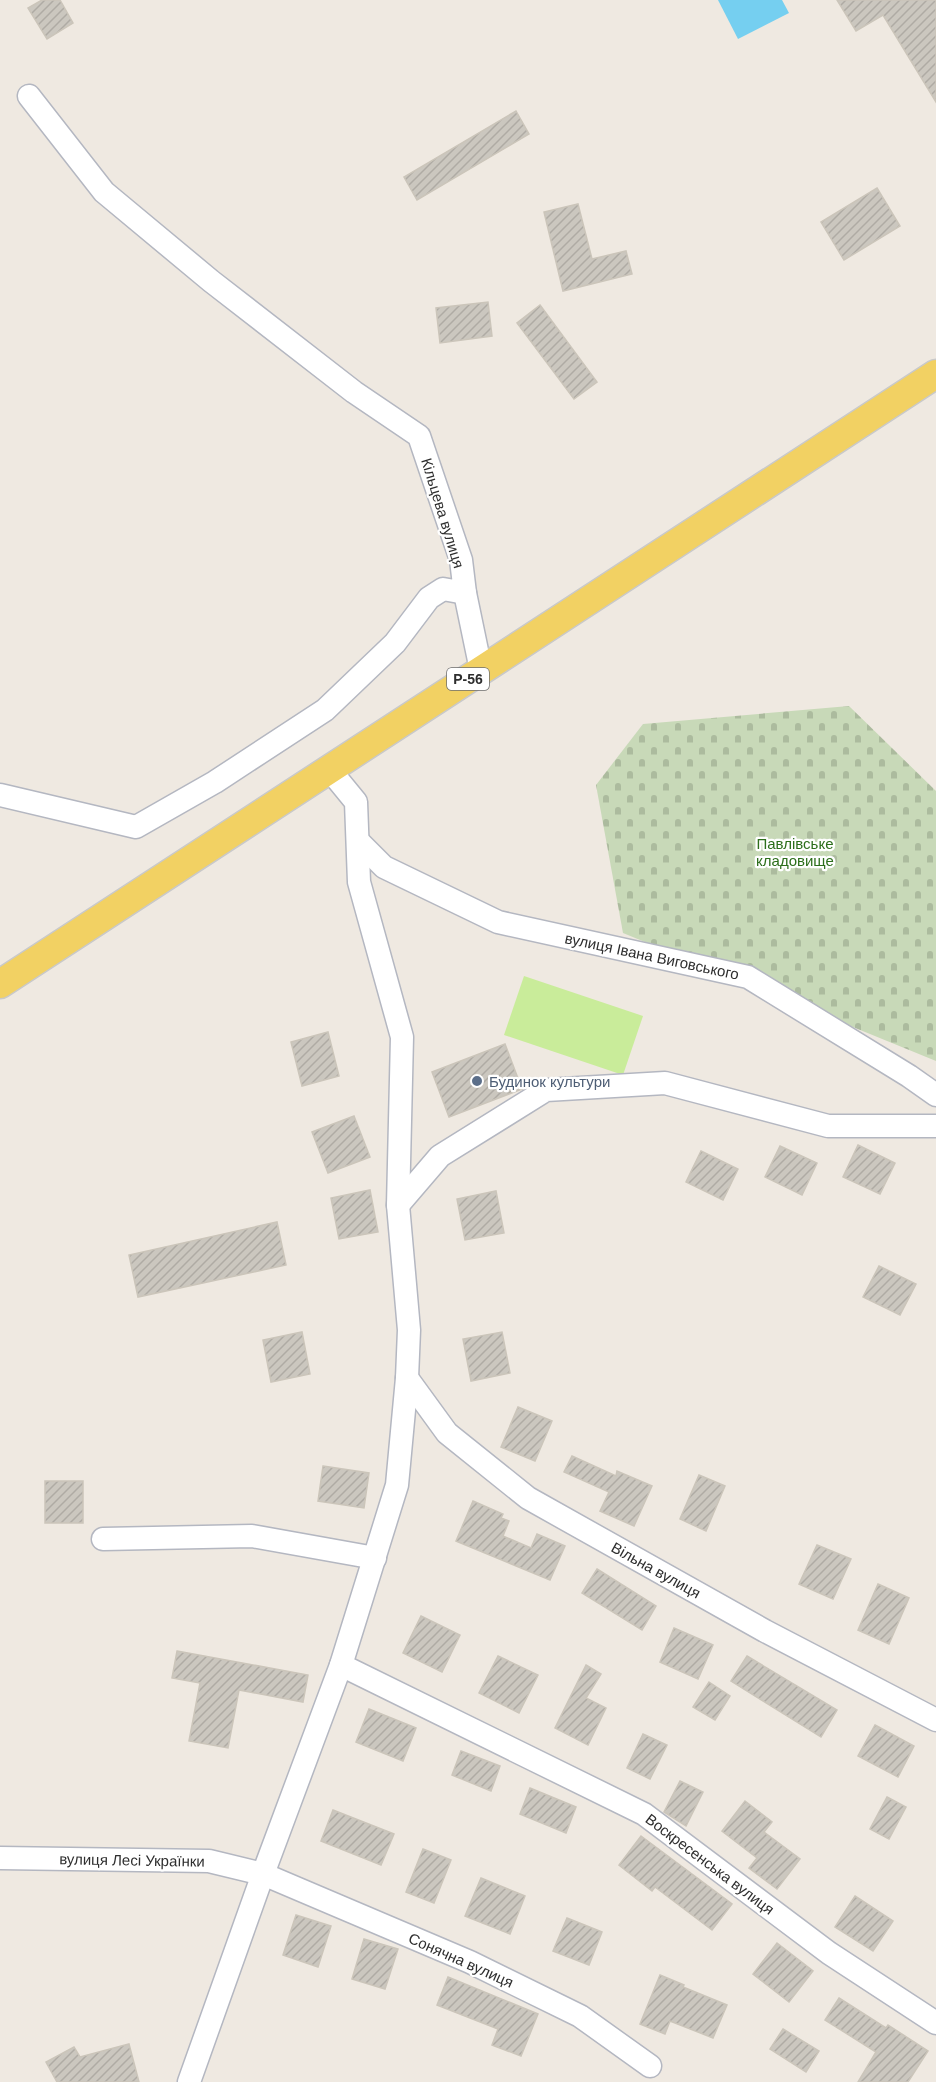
<svg xmlns="http://www.w3.org/2000/svg" width="936" height="2082" font-family="Helvetica,sans-serif">
	<style>
		.cemetery { fill: url(#cemetery-stones) }
		.pitch { fill: #c9ec9a }
		.water { fill: #75cff0 }
		.building { fill: url(#building-hatch); stroke: #cbc5ba; stroke-width: 1.5 }
		.lines { fill: none; stroke-linecap: round; stroke-linejoin: round }
		.minor-casing { stroke: #b4b7c1; stroke-width: 25 }
		.major-casing { stroke: #c9c9c9; stroke-width: 31 }
		.minor { stroke: #fff; stroke-width: 22 }
		.major { stroke: #f2d163; stroke-width: 28 }
		.service-dot { fill: #5c6f8a; stroke: #fff; stroke-width: 2 }
		.labels { text-anchor: middle; dominant-baseline: central; stroke-width: 4.5; stroke-linejoin: round; paint-order: stroke }
		.shield { fill: #fff; stroke: #6d6d6d; stroke-width: 1.5 }
		.shield-label { font-size: 14px; font-weight: bold; fill: #2e2e2e }
		.street-label { font-size: 15px; fill: #2e2e2e; stroke: #fff }
		.park-label { font-size: 15px; fill: #2c6e1b; stroke: #fff }
		.service-label { font-size: 15px; fill: #4e5e75; stroke: #fff; text-anchor: start }
	</style>
	<defs>
		<pattern id="cemetery-stones" width="16" height="16" patternUnits="userSpaceOnUse" patternTransform="scale(1.5)"><rect width="16" height="16" fill="#c8d9b8"/><path d="M2 7V4a2 2 0 0 1 4 0v3zM10 15v-3a2 2 0 0 1 4 0v3z" fill="#acbb9e"/></pattern>
		<pattern id="building-hatch" width="6" height="6" patternUnits="userSpaceOnUse" patternTransform="scale(1.5)"><rect width="6" height="6" fill="#cbc7bf"/><path d="M-1 1l2-2M0 6l6-6M5 7l2-2" fill="none" stroke="#afaba4"/></pattern>
	</defs>
	<rect width="100%" height="100%" fill="#efe9e1"/>
	<polygon class="cemetery" points="849,706 936,791 936,1061 623,933 596,785 643,724"/>
	<polygon class="pitch" points="524,976 643,1016 623,1075 504,1035"/>
	<polygon class="water" points="718,0 782,0 789,13 738,39"/>
	<g class="building">
		<polygon points="42,0 60,0 73,23 47,39 28,8"/>
		<polygon points="837,0 936,0 936,102 883,15 856,31"/>
		<polygon points="516,111 529,134 417,200 404,177"/>
		<polygon points="877,188 900,226 844,260 821,222"/>
		<polygon points="578,204 592,259 626,251 632,274 563,291 544,212"/>
		<polygon points="488,302 492,336 440,343 436,308"/>
		<polygon points="540,305 597,382 574,399 517,323"/>
		<polygon points="328,1032 339,1076 302,1086 291,1042"/>
		<polygon points="505,1044 522,1089 449,1117 432,1072"/>
		<polygon points="354,1116 370,1157 328,1173 312,1132"/>
		<polygon points="858,1145 895,1163 880,1194 843,1177"/>
		<polygon points="780,1146 817,1163 802,1195 765,1177"/>
		<polygon points="701,1151 738,1169 723,1200 686,1182"/>
		<polygon points="370,1190 378,1232 339,1239 331,1198"/>
		<polygon points="496,1191 504,1233 465,1240 457,1199"/>
		<polygon points="277,1222 286,1265 138,1297 129,1255"/>
		<polygon points="879,1266 916,1284 900,1315 863,1297"/>
		<polygon points="302,1332 310,1374 271,1382 263,1340"/>
		<polygon points="502,1332 510,1373 471,1381 463,1339"/>
		<polygon points="518,1407 552,1421 535,1461 501,1447"/>
		<polygon points="572,1456 616,1476 617,1471 652,1486 634,1526 600,1511 609,1492 564,1472"/>
		<polygon points="323,1466 369,1473 364,1508 318,1501"/>
		<polygon points="699,1475 725,1486 706,1531 680,1519"/>
		<rect x="45" y="1481" width="38" height="42"/>
		<polygon points="473,1501 503,1514 501,1518 509,1521 503,1536 531,1548 537,1534 565,1546 550,1580 456,1541"/>
		<polygon points="817,1545 851,1559 833,1599 799,1584"/>
		<polygon points="597,1569 656,1606 642,1630 582,1593"/>
		<polygon points="878,1584 909,1598 889,1644 858,1630"/>
		<polygon points="421,1616 460,1635 442,1672 403,1653"/>
		<polygon points="674,1628 713,1645 698,1679 660,1662"/>
		<polygon points="177,1651 308,1675 303,1702 239,1690 228,1748 189,1741 200,1683 172,1678"/>
		<polygon points="498,1656 538,1675 519,1713 479,1693"/>
		<polygon points="747,1656 837,1710 821,1737 731,1681"/>
		<polygon points="586,1665 601,1674 586,1698 606,1708 588,1745 555,1728"/>
		<polygon points="709,1682 730,1696 715,1720 693,1707"/>
		<polygon points="369,1709 416,1728 403,1761 356,1742"/>
		<polygon points="875,1725 914,1746 898,1777 858,1756"/>
		<polygon points="643,1734 667,1745 650,1779 627,1768"/>
		<polygon points="461,1751 500,1766 491,1791 452,1775"/>
		<polygon points="680,1781 703,1792 686,1826 664,1812"/>
		<polygon points="530,1788 576,1807 566,1833 520,1814"/>
		<polygon points="887,1797 906,1807 889,1839 870,1829"/>
		<polygon points="745,1801 772,1822 764,1832 800,1859 777,1889 749,1868 757,1858 722,1831"/>
		<polygon points="333,1810 394,1834 381,1865 321,1841"/>
		<polygon points="641,1836 732,1904 712,1930 655,1887 652,1891 619,1865"/>
		<polygon points="423,1849 451,1860 434,1903 406,1892"/>
		<polygon points="481,1878 525,1896 510,1934 465,1916"/>
		<polygon points="855,1896 893,1921 873,1951 835,1927"/>
		<polygon points="296,1915 331,1926 318,1967 283,1955"/>
		<polygon points="567,1918 602,1932 589,1965 553,1951"/>
		<polygon points="364,1939 398,1949 385,1989 352,1979"/>
		<polygon points="777,1943 813,1971 789,2002 753,1974"/>
		<polygon points="660,1975 684,1985 683,1987 727,2005 713,2038 670,2021 665,2034 640,2024"/>
		<polygon points="448,1977 538,2014 521,2056 492,2045 498,2029 437,2005"/>
		<polygon points="839,1998 886,2028 888,2025 928,2051 908,2082 858,2082 876,2052 825,2020"/>
		<polygon points="783,2029 819,2051 806,2072 770,2049"/>
		<polygon points="129,2044 139,2082 57,2082 46,2062 74,2047 80,2057"/>
	</g>
	<g class="lines">
		<g class="minor-casing">
			<g id="minor">
				<polyline points="465,593 481,670"/>
				<polyline points="0,795 136,827 215,782 325,710 395,643 429,598 443,589 465,593 461,560 419,436 354,392 211,281 104,192 29,96"/>
				<polyline points="358,841 384,867 498,922 748,977 909,1076 936,1095"/>
				<polyline points="398,1205 440,1156 546,1090 665,1083 828,1126 936,1126"/>
				<polyline points="407,1378 447,1433 528,1498 765,1631 936,1720"/>
				<polyline points="103,1539 252,1536 375,1558"/>
				<polyline points="341,1665 644,1814 829,1953 936,2023"/>
				<polyline points="0,1858 209,1861 263,1874 470,1962 580,2016 650,2066"/>
				<polyline points="189,2082 263,1874 341,1665 397,1485 407,1378 409,1330 398,1205 402,1037 359,882 356,802 329,769"/>
			</g>
		</g>
		<g class="major-casing">
			<polyline id="major" points="0,984 936,374"/>
		</g>
		<use href="#minor" class="minor"/>
		<use href="#major" class="major"/>
	</g>
	<circle class="service-dot" cx="477" cy="1081" r="6"/>
	<g class="labels">
		<rect class="shield" x="447" y="668" width="42" height="22" rx="4.5"/>
		<g class="shield-label">
			<text x="468" y="679">Р-56</text>
		</g>
		<g class="street-label">
			<text transform="translate(443 513) rotate(73)">Кільцева вулиця</text>
			<text transform="translate(652 956) rotate(12)">вулиця Івана Виговського</text>
			<text transform="translate(656 1570) rotate(29)">Вільна вулиця</text>
			<text transform="translate(132 1860) rotate(1)">вулиця Лесі Українки</text>
			<text transform="translate(710 1864) rotate(37)">Воскресенська вулиця</text>
			<text transform="translate(461 1960) rotate(24)">Сонячна вулиця</text>
		</g>
		<g class="park-label">
			<text x="795" y="843">Павлівське<tspan x="795" dy="17">кладовище</tspan></text>
		</g>
		<g class="service-label">
			<text x="489" y="1081">Будинок культури</text>
		</g>
	</g>
</svg>
